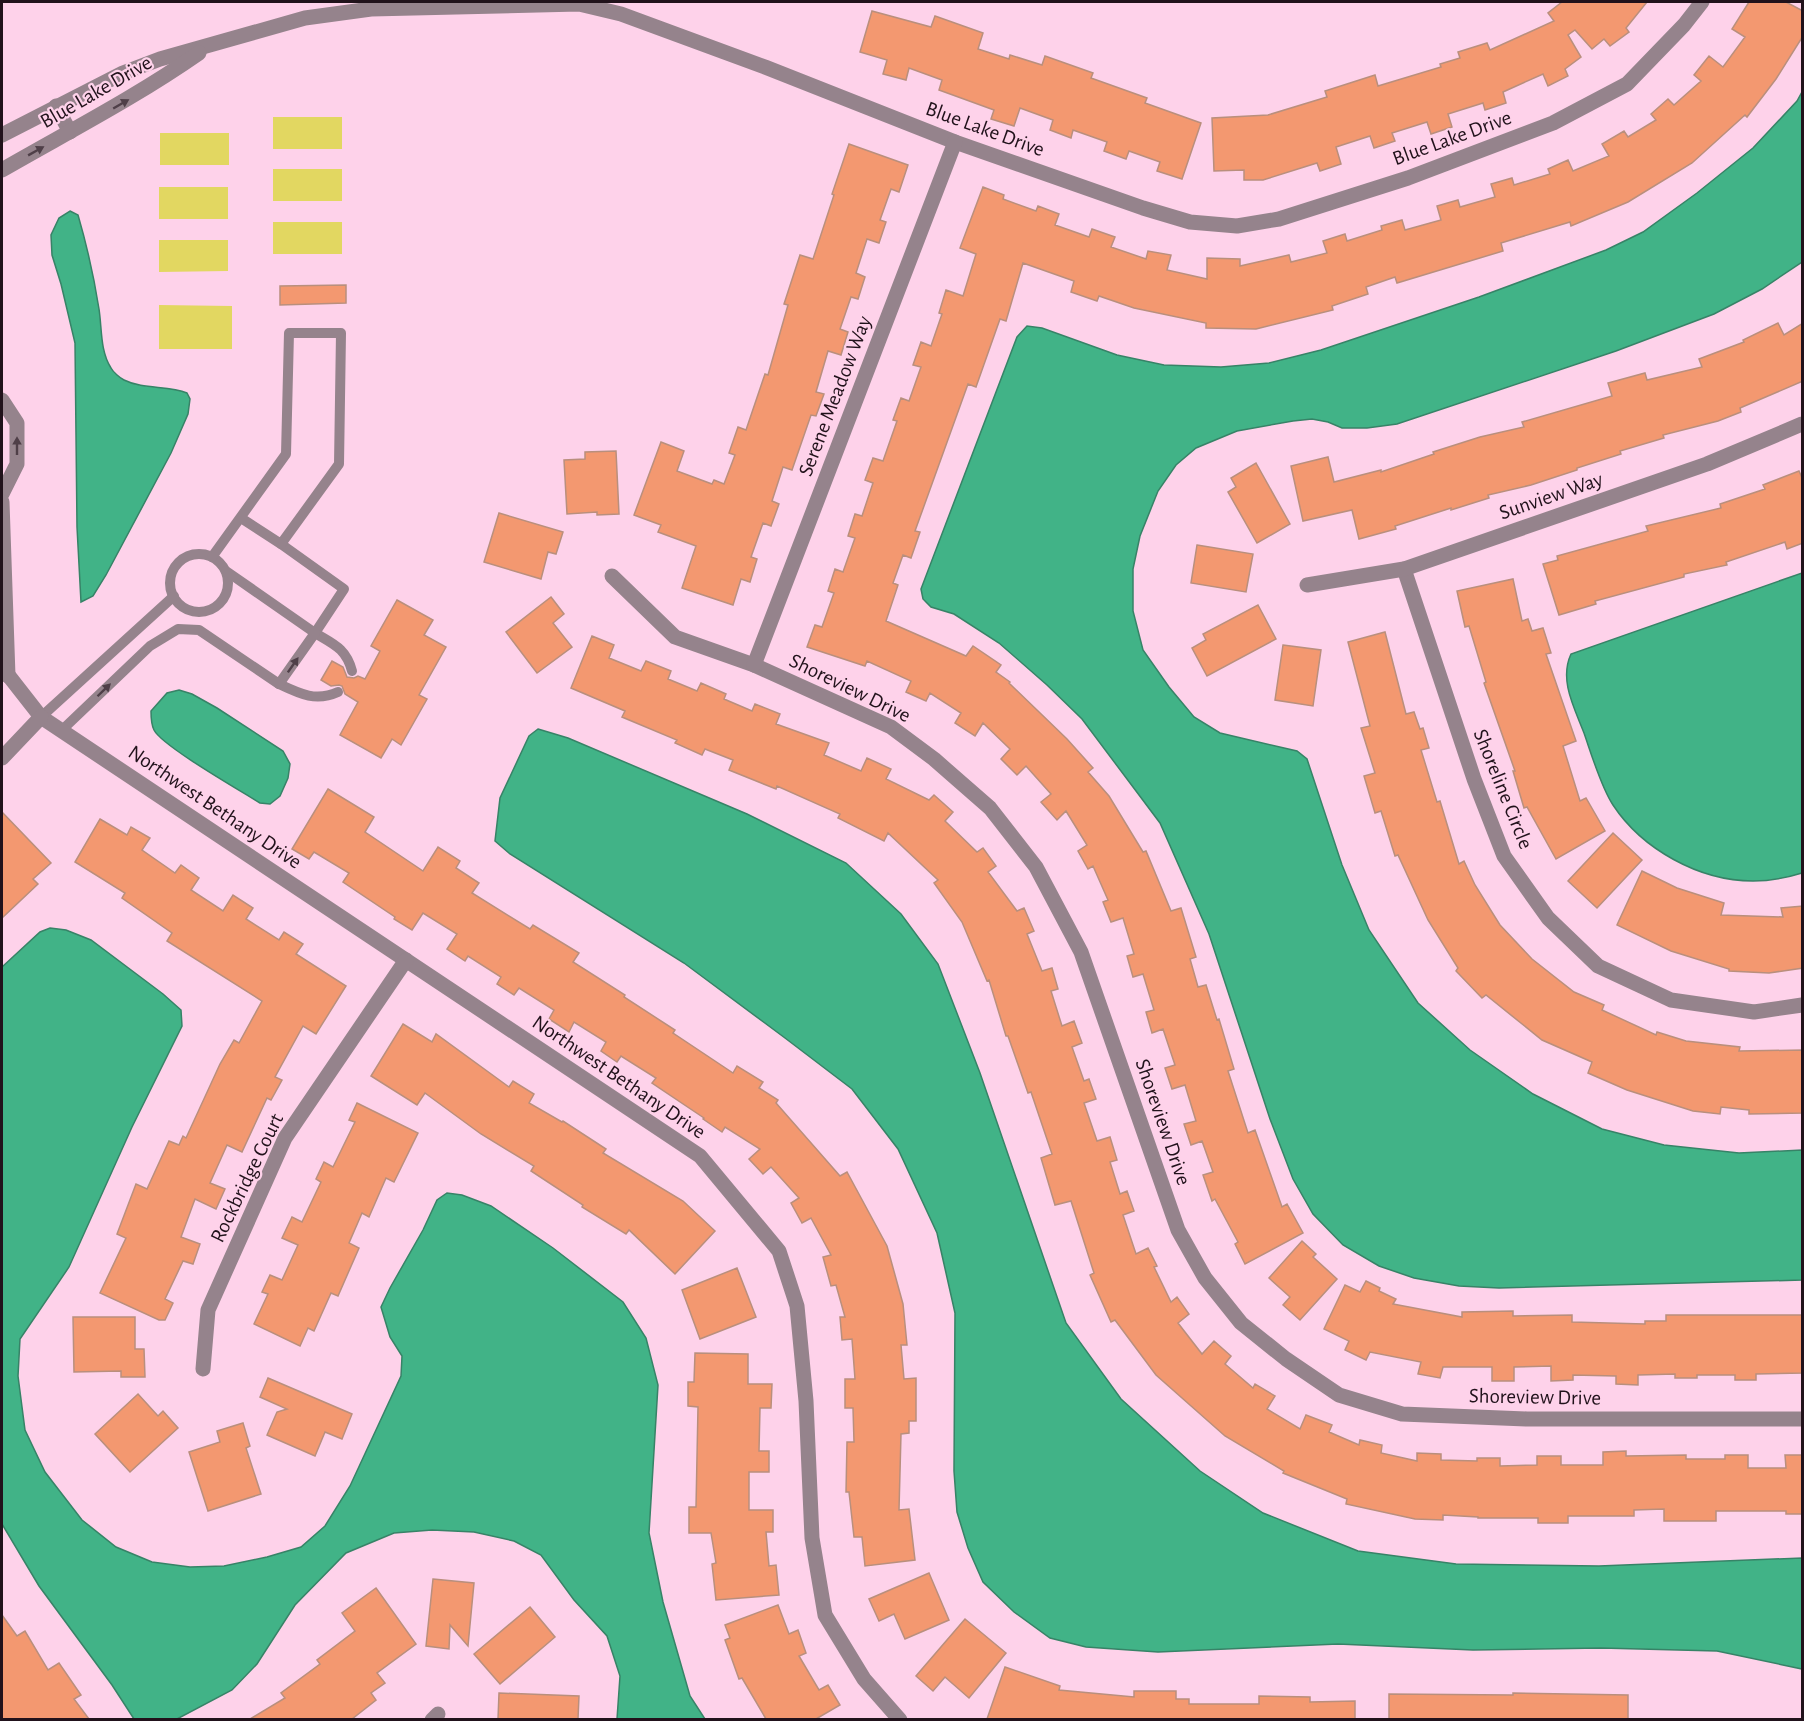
<svg xmlns="http://www.w3.org/2000/svg" width="1804" height="1721" font-family="'Alegreya Sans',sans-serif">
	<style>
		.green { fill: #e2d761 }
		.water { fill: #41b387; stroke: #378367; stroke-width: 1.5 }
		.building { fill: #f39870; stroke: #b98f7d; stroke-width: 1.5 }
		.lines { fill: none; stroke-linecap: round; stroke-linejoin: round }
		.service { stroke: #95838c; stroke-width: 10 }
		.minor { stroke: #95838c; stroke-width: 15 }
		.oneway { fill: #4f3f48 }
		.labels { text-anchor: middle; dominant-baseline: central; stroke-width: 4.5; stroke-linejoin: round; paint-order: stroke }
		.street-label { font-size: 21px; fill: #21121b; stroke: #fed2ea }
	</style>
	<rect width="100%" height="100%" fill="#fed2ea"/>
	<g class="green">
		<rect x="273" y="117" width="69" height="32"/>
		<rect x="160" y="133" width="69" height="32"/>
		<rect x="273" y="169" width="69" height="32"/>
		<rect x="159" y="187" width="69" height="32"/>
		<rect x="273" y="222" width="69" height="32"/>
		<polygon points="159,240 228,240 228,271 159,272"/>
		<polygon points="159,305 232,306 232,349 159,349"/>
	</g>
	<g class="water">
		<polygon points="1802,92 1802,262 1762,289 1714,314 1616,351 1397,424 1367,428 1342,428 1328,422 1312,419 1293,421 1237,431 1196,448 1176,465 1158,491 1140,536 1133,569 1133,611 1143,650 1169,687 1194,717 1220,733 1297,751 1307,759 1342,865 1369,930 1418,1003 1470,1050 1533,1094 1602,1129 1664,1145 1739,1153 1802,1150 1802,1280 1499,1288 1459,1286 1414,1278 1379,1266 1343,1245 1313,1214 1293,1179 1270,1119 1209,934 1160,823 1082,719 1047,685 999,643 954,614 931,607 923,599 921,589 1017,337 1027,326 1042,328 1117,355 1164,365 1221,367 1269,363 1321,350 1479,297 1606,250 1643,232 1697,193 1753,148 1797,101"/>
		<path d="M70 211 78 215C87 246 94 277 99 309 102 328 100 351 111 368 113 372 120 378 124 380 144 390 168 385 187 393L190 399 188 414 171 453 106 575 93 596 81 602 77 527 75 343 61 284 52 255 51 235 59 218Z"/>
		<path d="M1802 573V873C1786 878 1770 881 1753 881 1699 881 1642 849 1613 805 1601 787 1591 753 1584 733 1574 707 1559 680 1571 654Z"/>
		<path d="M179 690 192 694 217 708 283 751 290 764 288 778 280 796 270 804 260 803C241 791 162 746 154 730 151 724 151 718 151 711L167 693Z"/>
		<polygon points="538,729 568,738 747,814 846,863 901,914 938,964 980,1073 1066,1323 1121,1399 1200,1471 1263,1513 1358,1551 1456,1564 1599,1566 1802,1558 1802,1669 1717,1651 1601,1648 1473,1650 1338,1644 1158,1652 1086,1647 1050,1638 1014,1612 983,1582 968,1548 957,1512 954,1471 955,1313 937,1233 898,1149 852,1089 785,1038 684,963 510,854 495,841 500,798 529,736"/>
		<polygon points="50,928 66,930 91,940 163,994 181,1010 182,1026 132,1127 69,1267 20,1339 18,1376 25,1430 45,1472 82,1520 116,1547 152,1562 190,1567 224,1566 267,1557 301,1547 325,1526 350,1486 401,1376 402,1356 390,1337 381,1307 390,1288 423,1230 437,1200 447,1193 462,1195 491,1206 553,1248 623,1302 646,1338 658,1385 649,1533 663,1602 690,1696 705,1719 617,1719 620,1676 607,1636 574,1600 541,1555 514,1541 474,1532 432,1530 394,1533 346,1553 295,1605 257,1664 232,1690 177,1719 134,1719 112,1685 39,1586 2,1524 2,967 40,932"/>
	</g>
	<g class="building">
		<polygon points="1562,2 1647,2 1626,28 1629,32 1610,46 1604,39 1592,49 1575,30 1568,35 1581,57 1565,69 1568,76 1548,86 1543,74 1503,92 1506,103 1485,110 1483,103 1448,114 1452,127 1431,134 1427,122 1392,133 1395,141 1374,148 1370,136 1336,147 1341,164 1320,171 1317,163 1263,180 1244,180 1244,170 1214,171 1212,118 1268,115 1327,97 1325,91 1375,75 1378,86 1441,67 1440,64 1460,58 1458,52 1487,43 1490,50 1554,21 1548,13"/>
		<polygon points="1749,2 1786,2 1803,11 1803,36 1776,79 1747,117 1745,115 1692,163 1628,202 1571,226 1570,222 1501,243 1503,251 1397,283 1395,277 1366,287 1368,294 1332,306 1333,310 1256,329 1206,328 1206,323 1134,308 1099,296 1097,301 1071,292 1074,281 1023,263 1006,321 1000,319 976,387 968,384 915,531 920,532 911,558 903,555 893,583 898,585 886,621 966,656 973,646 1001,665 996,672 1010,682 1009,683 1067,739 1093,768 1088,772 1109,796 1143,852 1146,851 1171,911 1181,908 1196,957 1190,959 1198,987 1206,985 1217,1020 1219,1019 1234,1069 1228,1071 1248,1133 1255,1130 1282,1207 1287,1204 1303,1233 1245,1264 1235,1244 1238,1242 1215,1199 1212,1201 1203,1175 1213,1172 1202,1141 1191,1145 1184,1124 1196,1121 1185,1085 1172,1089 1165,1068 1175,1065 1163,1029 1152,1033 1146,1012 1154,1010 1143,974 1133,977 1127,956 1134,954 1123,918 1111,922 1103,902 1108,900 1093,866 1088,869 1078,851 1087,845 1066,811 1057,820 1041,802 1051,794 1026,766 1017,775 1001,759 1010,749 983,723 975,736 955,723 961,713 930,693 926,701 906,692 911,681 867,661 865,666 807,647 815,625 822,627 834,593 828,591 835,569 843,572 855,538 848,536 855,514 862,516 873,483 865,480 873,458 883,461 897,421 893,420 901,398 909,401 921,367 913,365 921,342 931,346 942,314 939,313 946,290 963,296 976,254 960,248 983,187 1004,195 1003,199 1036,211 1038,206 1059,214 1055,225 1089,237 1092,229 1115,237 1111,247 1146,259 1148,251 1171,255 1167,270 1207,279 1207,258 1240,259 1240,266 1289,255 1291,262 1327,253 1323,241 1345,234 1347,241 1382,230 1381,226 1402,220 1405,230 1441,220 1437,206 1458,200 1460,207 1495,197 1491,184 1512,178 1514,185 1550,174 1548,169 1568,160 1573,171 1609,156 1602,144 1624,131 1628,137 1656,120 1651,114 1668,99 1674,105 1701,81 1694,75 1709,56 1723,67 1745,37 1732,29"/>
		<polygon points="872,11 931,27 935,16 983,33 978,49 1009,59 1010,55 1042,65 1045,56 1093,73 1091,78 1147,98 1145,103 1201,123 1182,179 1157,171 1160,162 1129,151 1126,159 1104,151 1107,142 1073,130 1071,138 1050,130 1053,120 1020,108 1014,126 991,119 994,110 939,90 942,80 909,68 906,80 883,74 887,60 860,52"/>
		<polygon points="849,144 908,165 899,192 891,189 880,220 886,222 879,243 867,239 856,273 865,277 858,299 851,297 840,329 848,332 841,355 828,351 816,392 824,394 816,416 811,415 792,470 783,467 772,501 779,504 771,526 763,523 751,557 757,559 750,582 741,579 733,605 682,588 696,546 658,532 661,525 634,515 661,442 684,451 677,471 712,484 714,480 724,484 735,455 729,453 738,427 746,430 765,374 768,375 788,305 784,304 800,255 813,259 834,195 832,194"/>
		<polygon points="346,285 346,303 280,305 280,286"/>
		<polygon points="1778,323 1784,335 1803,323 1803,381 1740,408 1741,412 1718,421 1663,435 1664,438 1620,451 1621,454 1577,468 1577,470 1531,485 1488,495 1489,498 1451,510 1451,508 1395,526 1396,529 1359,539 1352,510 1303,521 1291,466 1328,457 1334,482 1381,470 1381,472 1434,454 1433,452 1480,437 1524,427 1522,422 1612,396 1608,383 1645,373 1647,380 1702,367 1699,359 1744,342 1743,340"/>
		<polygon points="616,451 619,514 597,515 597,512 567,514 564,460 585,459 585,452"/>
		<polygon points="1256,463 1290,524 1257,543 1228,492 1236,487 1231,478"/>
		<polygon points="1799,471 1803,480 1803,543 1787,549 1785,542 1726,562 1727,565 1684,574 1684,577 1595,601 1596,604 1559,615 1543,564 1558,560 1557,556 1648,531 1646,526 1721,508 1720,504 1765,489 1763,485"/>
		<polygon points="499,513 563,532 556,554 548,552 541,579 484,562"/>
		<polygon points="1197,545 1253,554 1246,592 1191,583"/>
		<polygon points="1513,579 1522,621 1528,619 1532,631 1543,628 1551,653 1546,654 1576,741 1563,746 1580,801 1586,798 1605,831 1556,859 1527,807 1524,808 1513,771 1515,771 1484,683 1486,682 1469,626 1465,627 1457,591"/>
		<polygon points="551,597 564,614 553,623 572,647 537,673 506,632"/>
		<polygon points="397,600 433,620 424,635 446,647 419,695 427,699 401,745 392,739 381,758 340,735 358,702 345,694 342,686 339,685 331,686 321,680 332,661 343,667 347,677 354,678 358,676 365,679 380,651 371,646"/>
		<polygon points="1258,605 1276,639 1207,676 1192,648 1206,640 1203,634"/>
		<polygon points="1385,632 1406,714 1414,712 1420,729 1423,728 1429,748 1421,750 1437,802 1440,801 1459,864 1464,861 1475,885 1500,925 1532,959 1574,992 1604,1005 1602,1010 1656,1035 1657,1032 1686,1041 1740,1047 1739,1051 1803,1050 1803,1113 1749,1114 1749,1110 1721,1107 1720,1114 1693,1111 1627,1090 1588,1073 1592,1062 1542,1040 1486,995 1482,998 1456,971 1458,968 1428,920 1398,855 1395,856 1381,811 1375,813 1364,776 1375,773 1361,728 1370,726 1348,642"/>
		<polygon points="592,636 614,645 609,658 641,671 646,661 671,671 668,679 697,691 701,683 726,694 724,699 752,711 755,704 780,714 776,724 829,743 824,755 861,771 867,758 891,769 886,779 929,800 934,795 953,812 945,821 977,852 983,848 996,866 988,872 1017,911 1024,908 1034,931 1027,934 1042,971 1052,968 1058,989 1051,991 1062,1026 1074,1021 1082,1043 1072,1047 1084,1081 1089,1079 1096,1099 1084,1103 1097,1141 1110,1137 1117,1160 1110,1162 1120,1194 1127,1191 1134,1211 1123,1215 1136,1254 1148,1248 1157,1266 1154,1267 1171,1302 1177,1297 1189,1314 1178,1323 1202,1354 1214,1341 1231,1356 1225,1364 1253,1388 1255,1384 1275,1396 1267,1409 1300,1429 1306,1415 1332,1425 1329,1432 1359,1445 1360,1440 1382,1445 1381,1453 1417,1461 1417,1453 1441,1454 1441,1460 1477,1461 1477,1458 1500,1458 1500,1466 1537,1465 1537,1456 1561,1456 1561,1465 1603,1465 1603,1452 1626,1451 1626,1456 1686,1455 1686,1459 1725,1459 1725,1455 1748,1455 1748,1468 1786,1468 1785,1455 1803,1455 1803,1514 1786,1514 1786,1511 1716,1511 1716,1521 1664,1521 1664,1509 1634,1510 1634,1516 1568,1516 1568,1523 1538,1523 1538,1518 1478,1518 1478,1517 1443,1515 1443,1520 1415,1519 1346,1504 1347,1499 1283,1473 1284,1471 1225,1436 1156,1375 1115,1320 1111,1322 1090,1275 1094,1273 1071,1201 1055,1205 1041,1158 1052,1154 1031,1092 1028,1093 1008,1036 1006,1036 989,980 987,981 962,922 934,883 938,880 888,833 884,841 838,818 840,814 777,786 776,789 729,770 733,760 705,749 702,755 675,743 677,740 622,717 625,711 571,688"/>
		<polygon points="1283,645 1321,650 1313,706 1275,700"/>
		<polygon points="328,789 374,817 365,832 423,871 438,847 460,861 456,868 479,883 472,893 530,929 533,925 579,953 573,962 625,995 624,997 675,1030 673,1033 733,1073 737,1066 763,1082 759,1088 778,1100 776,1103 840,1176 847,1172 887,1246 903,1304 907,1345 901,1345 904,1379 916,1378 916,1421 909,1421 909,1433 901,1434 899,1510 909,1509 915,1560 865,1566 862,1537 854,1537 849,1492 846,1492 847,1442 854,1442 853,1408 845,1408 845,1379 855,1379 852,1339 842,1340 840,1317 845,1317 836,1285 831,1286 823,1257 831,1255 811,1218 802,1223 791,1203 799,1198 771,1167 763,1174 749,1159 760,1149 725,1127 722,1132 703,1119 704,1118 652,1083 656,1078 621,1056 617,1062 601,1051 606,1042 574,1022 569,1032 549,1019 554,1010 519,988 514,995 497,984 501,977 468,956 465,961 447,949 457,934 423,913 412,930 394,919 395,917 343,882 349,873 314,852 309,859 292,849"/>
		<polygon points="2,812 51,863 33,879 38,884 2,918"/>
		<polygon points="100,819 127,835 131,827 150,838 142,850 175,873 181,865 199,878 191,890 223,911 233,895 253,908 246,919 279,940 284,932 303,944 296,954 346,986 316,1034 303,1026 275,1077 282,1080 271,1100 267,1098 242,1152 227,1145 210,1183 225,1189 216,1209 195,1199 181,1237 200,1244 193,1264 183,1261 165,1299 173,1303 165,1320 159,1320 100,1293 126,1238 117,1234 136,1184 147,1189 169,1141 179,1145 183,1136 186,1138 220,1064 234,1040 239,1043 262,1001 167,941 172,933 122,898 125,893 75,862"/>
		<polygon points="1613,833 1642,860 1597,908 1568,881"/>
		<polygon points="1642,871 1677,888 1724,903 1721,915 1783,917 1781,908 1803,906 1803,968 1769,973 1729,971 1729,969 1671,951 1617,925"/>
		<polygon points="403,1024 432,1042 436,1034 509,1087 513,1081 534,1094 529,1103 562,1122 563,1121 606,1149 603,1153 683,1201 715,1231 675,1274 629,1230 626,1234 582,1207 583,1205 531,1171 534,1166 481,1134 425,1093 417,1105 371,1076"/>
		<polygon points="357,1103 418,1133 394,1182 386,1178 369,1217 362,1213 349,1243 359,1248 338,1296 331,1293 314,1331 308,1328 300,1346 254,1324 268,1294 262,1292 270,1275 282,1280 298,1245 282,1238 292,1217 302,1222 321,1182 316,1179 324,1162 333,1167 355,1122 349,1120"/>
		<polygon points="1302,1241 1316,1254 1313,1257 1337,1279 1300,1320 1283,1305 1290,1297 1269,1278"/>
		<polygon points="737,1268 756,1317 700,1339 682,1290"/>
		<polygon points="1366,1281 1380,1288 1379,1291 1396,1299 1393,1304 1462,1317 1462,1312 1513,1311 1513,1316 1572,1315 1572,1322 1645,1324 1645,1321 1666,1321 1666,1315 1803,1315 1803,1373 1756,1374 1756,1380 1735,1380 1735,1375 1697,1375 1697,1378 1675,1378 1675,1374 1638,1375 1638,1385 1616,1384 1616,1376 1573,1375 1573,1380 1551,1381 1551,1366 1514,1367 1514,1381 1492,1381 1492,1367 1443,1367 1440,1378 1418,1374 1421,1362 1370,1352 1366,1360 1345,1350 1349,1341 1324,1329 1345,1285 1360,1292"/>
		<polygon points="73,1317 135,1317 135,1349 144,1349 145,1377 121,1377 121,1371 74,1372"/>
		<polygon points="695,1353 748,1354 748,1384 772,1384 771,1408 760,1408 759,1451 769,1451 769,1472 749,1472 749,1510 773,1510 773,1532 766,1532 769,1566 776,1565 779,1595 716,1600 712,1564 716,1563 711,1533 689,1533 689,1507 696,1507 698,1407 688,1406 688,1382 694,1382"/>
		<polygon points="268,1378 352,1414 342,1439 325,1432 315,1456 267,1435 277,1412 287,1409 260,1397"/>
		<polygon points="138,1394 158,1416 163,1411 178,1428 130,1472 95,1434"/>
		<polygon points="243,1423 250,1446 246,1448 261,1494 208,1511 189,1452 220,1442 217,1431"/>
		<polygon points="929,1573 949,1620 905,1639 894,1614 879,1621 869,1599"/>
		<polygon points="433,1579 474,1583 468,1646 450,1625 449,1649 426,1646"/>
		<polygon points="376,1588 416,1644 377,1673 385,1683 371,1693 376,1700 352,1719 250,1719 285,1698 281,1693 320,1664 317,1660 355,1631 342,1613"/>
		<polygon points="778,1605 789,1634 798,1630 806,1653 799,1656 819,1690 828,1685 840,1705 816,1719 766,1719 742,1678 739,1679 725,1640 730,1638 725,1625"/>
		<polygon points="530,1607 555,1637 500,1684 474,1654"/>
		<polygon points="2,1615 17,1636 25,1631 48,1670 59,1663 81,1695 74,1699 89,1719 2,1719"/>
		<polygon points="965,1619 1006,1653 969,1698 945,1677 933,1691 916,1676"/>
		<polygon points="1005,1667 1060,1686 1059,1690 1134,1697 1134,1691 1176,1691 1176,1699 1189,1699 1189,1704 1259,1704 1259,1696 1310,1697 1310,1702 1355,1701 1355,1719 987,1719"/>
		<polygon points="499,1693 579,1696 578,1719 498,1719"/>
		<polygon points="1513,1693 1628,1695 1628,1719 1389,1719 1389,1694 1513,1695"/>
	</g>
	<g class="lines">
		<g class="service">
			<path d="M281 544 344 589 315 633C333 644 346 648 352 671"/>
			<circle cx="199" cy="583" r="29"/>
			<polyline points="212,557 286,454 289,333 341,333 339,464 281,544 241,518"/>
			<path d="M279 684C300 694 316 702 338 692"/>
			<polyline points="41,717 174,596"/>
			<polyline points="62,730 150,646 178,629 199,630 279,684 315,633 226,571"/>
		</g>
		<g class="minor">
			<polyline points="56,106 70,132"/>
			<polyline points="2,135 123,73 160,59 305,18 371,9 579,4 621,14 765,67 955,142 1143,208 1190,222 1237,226 1279,219 1408,178 1553,123 1627,84 1684,25 1702,2"/>
			<path d="M2 170C68 132 136 97 199 53"/>
			<polyline points="2,400 17,423 17,464 2,494"/>
			<polyline points="2,502 8,676"/>
			<polyline points="1404,569 1474,779 1504,856 1548,918 1598,966 1671,1000 1754,1012 1802,1005"/>
			<polyline points="612,576 675,637 754,665 891,727 934,759 990,808 1036,867 1081,952 1178,1230 1205,1278 1241,1323 1286,1359 1339,1395 1402,1414 1527,1419 1802,1419"/>
			<polyline points="1307,585 1404,569 1707,464 1802,424"/>
			<polyline points="754,665 955,142"/>
			<polyline points="2,667 41,717 700,1156 779,1251 797,1306 806,1401 812,1538 825,1615 864,1679 900,1720"/>
			<polyline points="2,758 41,717"/>
			<polyline points="203,1369 208,1310 285,1138 406,960"/>
			<polyline points="432,1720 438,1714"/>
		</g>
	</g>
	<defs><path id="oneway-solid" d="M-6-.8H1V-3.2L6.5 0L1 3.2V.8H-6Z" transform="scale(1.5)"/></defs>
	<g class="oneway">
		<use href="#oneway-solid" transform="translate(121 104) rotate(-30)"/>
		<use href="#oneway-solid" transform="translate(36 151) rotate(-29)"/>
		<use href="#oneway-solid" transform="translate(17 446) rotate(-90)"/>
		<use href="#oneway-solid" transform="translate(293 665) rotate(-55)"/>
		<use href="#oneway-solid" transform="translate(104 690) rotate(-44)"/>
	</g>
	<g class="labels">
		<g class="street-label">
			<text transform="translate(96 92) rotate(-30)">Blue Lake Drive</text>
			<text transform="translate(985 129) rotate(20)">Blue Lake Drive</text>
			<text transform="translate(1452 138) rotate(-20)">Blue Lake Drive</text>
			<text transform="translate(835 396) rotate(-69)">Serene Meadow Way</text>
			<text transform="translate(1551 496) rotate(-19)">Sunview Way</text>
			<text transform="translate(850 688) rotate(26)">Shoreview Drive</text>
			<text transform="translate(1503 789) rotate(68)">Shoreline Circle</text>
			<text transform="translate(215 807) rotate(34)">Northwest Bethany Drive</text>
			<text transform="translate(619 1077) rotate(34)">Northwest Bethany Drive</text>
			<text transform="translate(1163 1122) rotate(71)">Shoreview Drive</text>
			<text transform="translate(247 1178) rotate(-64)">Rockbridge Court</text>
			<text transform="translate(1535 1397) rotate(1)">Shoreview Drive</text>
		</g>
	</g>
	<rect width="1804" height="1721" fill="none" stroke="#21121b" stroke-width="6"/>
</svg>
